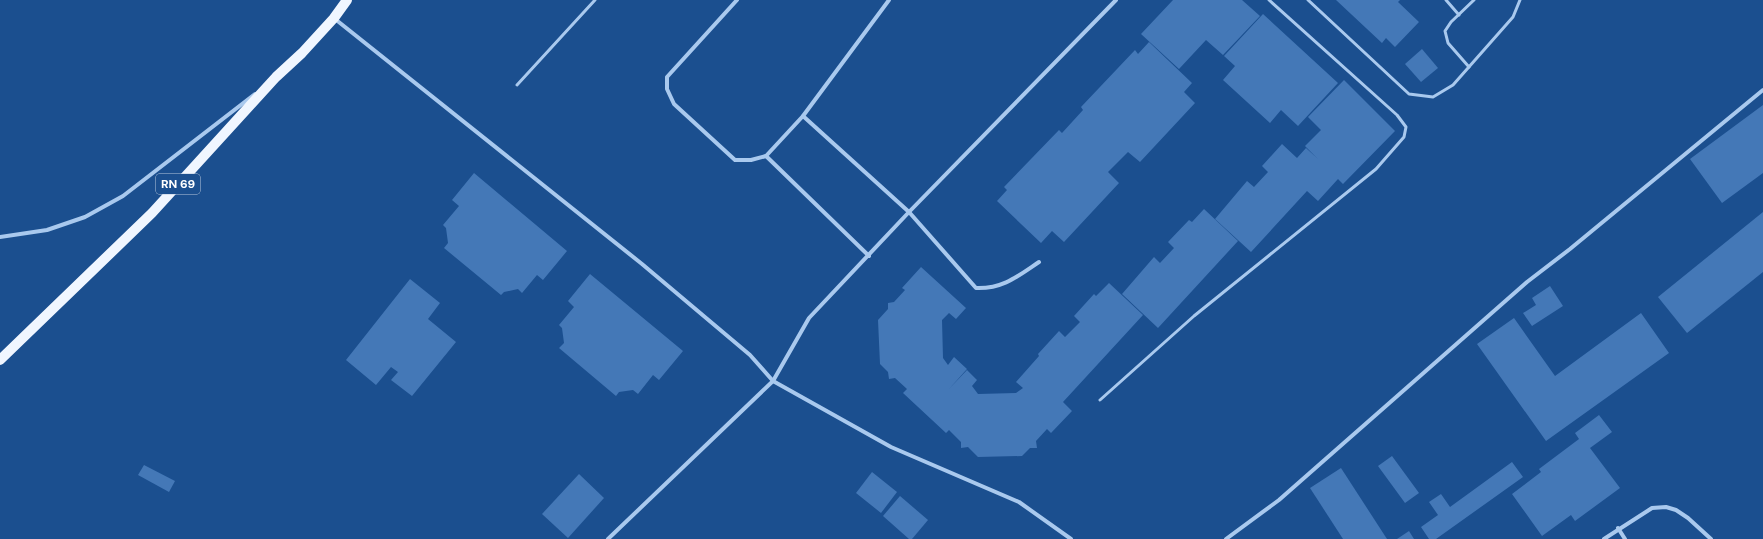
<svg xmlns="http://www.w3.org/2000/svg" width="1763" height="539" font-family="'DM Sans',sans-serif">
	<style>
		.building { fill: #4478b7 }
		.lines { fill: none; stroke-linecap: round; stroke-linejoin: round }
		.service { stroke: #a9c9ee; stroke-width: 3 }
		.minor { stroke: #a9c9ee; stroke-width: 4 }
		.primary { stroke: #f0f6ff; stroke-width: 10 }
		.labels { text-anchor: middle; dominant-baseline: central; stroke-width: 3.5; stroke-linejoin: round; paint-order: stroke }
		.shield { fill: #1b4f8f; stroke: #bbcadd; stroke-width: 1 }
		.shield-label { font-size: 12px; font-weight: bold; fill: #fff }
	</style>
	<rect width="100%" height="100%" fill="#1b4f8f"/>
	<g class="building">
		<polygon points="1173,0 1242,0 1260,16 1223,55 1206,40 1179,69 1141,34"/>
		<polygon points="1336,0 1400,0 1398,2 1419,22 1395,47 1386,38 1382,43"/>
		<polygon points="1263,14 1338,83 1298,126 1281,110 1270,123 1223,80 1235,66 1224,56"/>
		<polygon points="1149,42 1192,83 1184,92 1195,103 1140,162 1128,152 1108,172 1119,183 1064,242 1052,231 1041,243 997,201 1007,190 1004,187 1059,130 1062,133 1083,110 1081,107 1135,50 1138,54"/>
		<polygon points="1422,49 1438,68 1421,82 1405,64"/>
		<polygon points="1344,80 1395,131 1343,184 1338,179 1318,201 1307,191 1251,252 1215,219 1247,181 1254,187 1268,172 1262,166 1282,144 1297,158 1306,148 1318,159 1305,146 1321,130 1308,117"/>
		<polygon points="1763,105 1763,173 1722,203 1690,159"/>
		<polygon points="474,173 567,251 543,280 537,275 522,293 518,289 504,292 501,295 444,248 448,243 446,228 443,225 459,206 452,200"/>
		<polygon points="1204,209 1238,241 1158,328 1122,294 1154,257 1160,263 1174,248 1168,242 1189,220 1192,222"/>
		<polygon points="1763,212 1763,272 1687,333 1658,297"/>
		<polygon points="921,267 966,308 956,319 949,313 942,320 943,358 948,365 954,357 967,369 949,389 967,370 977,380 972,386 978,394 1016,393 1023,388 1016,382 1039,356 1038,354 1059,331 1065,337 1080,322 1074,316 1094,294 1096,296 1109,283 1143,315 1063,402 1072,411 1051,433 1047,429 1036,441 1037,448 1030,448 1022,456 978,457 968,447 961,448 961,442 949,430 946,433 903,393 907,389 895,378 889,379 888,372 880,364 878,320 888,309 888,303 894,302 905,290 902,288"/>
		<polygon points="590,274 683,351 659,380 653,375 638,394 633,390 619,392 616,396 559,348 564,343 562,328 559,325 574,307 568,301"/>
		<polygon points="410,279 440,303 428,319 456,342 412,396 391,380 398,372 391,367 376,385 346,360"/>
		<polygon points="1550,286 1563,306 1532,326 1523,313 1536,305 1532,298"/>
		<polygon points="1641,313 1669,353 1546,441 1477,344 1514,318 1555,376"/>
		<polygon points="1599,415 1612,432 1590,448 1620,488 1575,521 1571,515 1542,536 1512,494 1541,472 1539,469 1579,439 1575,433"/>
		<polygon points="1392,456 1419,493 1405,503 1378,466"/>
		<polygon points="1512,462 1523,477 1436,539 1429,539 1421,527 1438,515 1429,502 1441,494 1450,507"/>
		<polygon points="144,465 175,481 169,492 138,475"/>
		<polygon points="1341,468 1387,539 1343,539 1310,488"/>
		<polygon points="872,472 897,492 881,513 856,493"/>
		<polygon points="579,474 604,498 568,538 542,514"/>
		<polygon points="900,496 928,520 912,539 909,539 883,516"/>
		<polygon points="1409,531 1414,539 1397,539"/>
	</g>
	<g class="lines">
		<g class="service">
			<polyline points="1308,0 1409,94 1433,97 1453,85 1513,17 1520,0"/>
			<polyline points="1446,0 1459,15"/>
			<polyline points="1469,67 1448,43 1445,31 1451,22 1474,0"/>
			<polyline points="517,85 595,0"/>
			<polyline points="1100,400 1194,316 1376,169 1404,137 1406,127 1397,115 1269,0"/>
		</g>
		<g class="minor">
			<polyline points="737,0 667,77 667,89 674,104 735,160 751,160 766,156 803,116 889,0"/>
			<polyline points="335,19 642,264 750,355 773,381 891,447 1019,502 1071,539"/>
			<path d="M803 116 909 212 976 288C1003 289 1018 276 1039 262"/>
			<polyline points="766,156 869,256"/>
			<polyline points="0,237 47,230 85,217 123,196 255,94"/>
			<polyline points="1618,528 1625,539"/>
			<polyline points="608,539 773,381 809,318 909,212 1116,0"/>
			<polyline points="1226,539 1279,500 1527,282 1570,249 1763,90"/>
			<polyline points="1604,539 1652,508 1666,507 1676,510 1688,518 1711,539"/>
		</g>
		<polyline class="primary" points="0,360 152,213 276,77 302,53 334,18 347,0"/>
	</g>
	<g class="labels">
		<rect class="shield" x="156" y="174" width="44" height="20" rx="3"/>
		<g class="shield-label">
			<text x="178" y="184">RN 69</text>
		</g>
	</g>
</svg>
